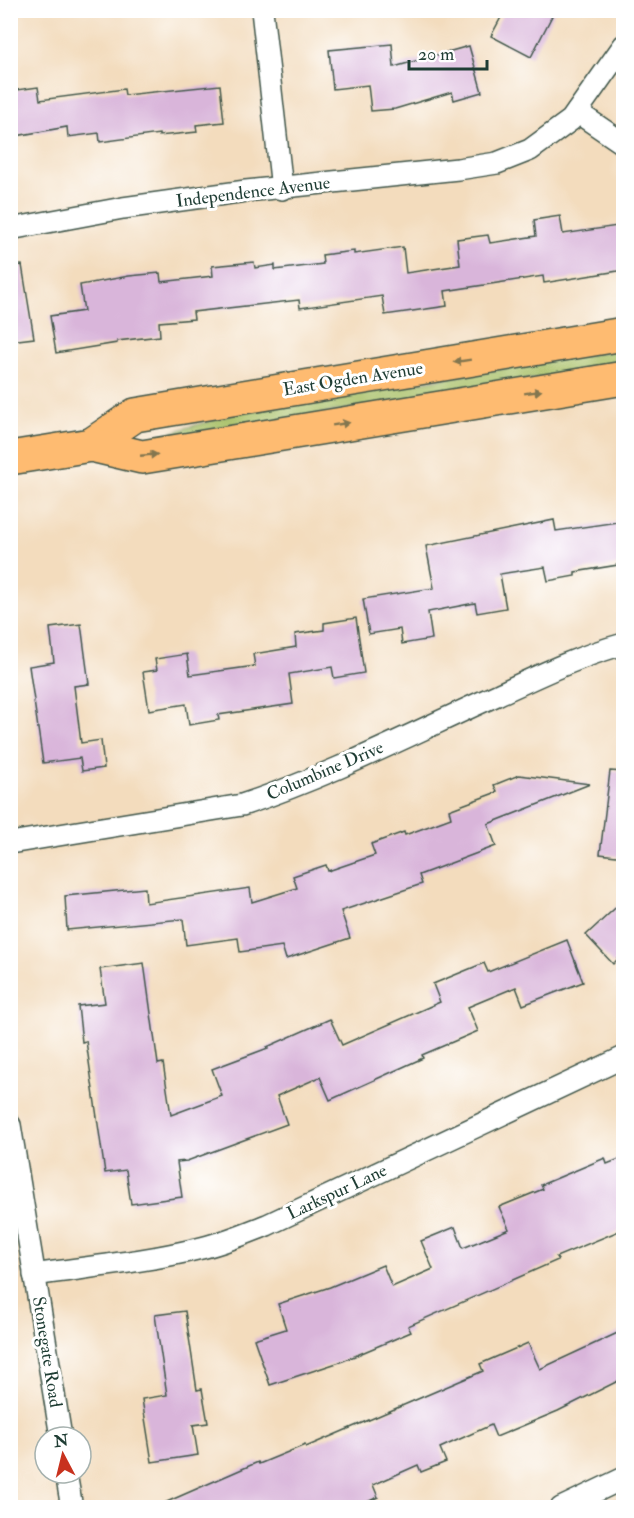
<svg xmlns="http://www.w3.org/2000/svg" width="634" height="1518" font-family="'IM FELL Double Pica',serif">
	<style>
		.green { fill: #a8c066; stroke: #647e4d; stroke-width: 1.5 }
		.building { fill: #d9b5da }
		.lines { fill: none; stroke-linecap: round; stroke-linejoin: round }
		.minor-casing { stroke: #3f5549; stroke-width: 24 }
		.primary-casing { stroke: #3f5549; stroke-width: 36 }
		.minor { stroke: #fff; stroke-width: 21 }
		.primary { stroke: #febb71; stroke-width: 33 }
		.oneway { fill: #83764f }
		.labels { text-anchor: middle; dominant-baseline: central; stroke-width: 6; stroke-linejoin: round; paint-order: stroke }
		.street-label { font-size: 18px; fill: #1f3d34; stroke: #fff }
	</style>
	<rect width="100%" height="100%" fill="#fff"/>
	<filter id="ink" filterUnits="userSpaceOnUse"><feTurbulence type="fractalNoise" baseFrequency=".0167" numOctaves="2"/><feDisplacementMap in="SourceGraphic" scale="12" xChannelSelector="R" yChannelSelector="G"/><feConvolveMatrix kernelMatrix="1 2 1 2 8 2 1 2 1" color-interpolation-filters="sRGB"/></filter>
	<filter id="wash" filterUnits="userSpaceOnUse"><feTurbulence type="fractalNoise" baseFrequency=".008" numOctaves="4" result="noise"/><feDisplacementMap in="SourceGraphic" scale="24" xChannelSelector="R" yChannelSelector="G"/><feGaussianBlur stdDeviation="1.35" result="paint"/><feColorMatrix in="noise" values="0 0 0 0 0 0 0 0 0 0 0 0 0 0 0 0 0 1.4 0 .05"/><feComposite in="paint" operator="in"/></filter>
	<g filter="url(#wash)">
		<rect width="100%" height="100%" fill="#f3dcbd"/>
		<polygon class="green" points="623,349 623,364 130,445 239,412"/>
		<g id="blocks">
			<g class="building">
				<polygon points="505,10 555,10 531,57 491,36"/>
				<polygon points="392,44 394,67 469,46 482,92 454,100 452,92 395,109 371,111 368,85 333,89 329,50"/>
				<polygon points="220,85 224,122 196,125 197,132 159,136 159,134 100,142 99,133 68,137 67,127 10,137 10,91 38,87 40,100 124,89 125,95"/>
				<polygon points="560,216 563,234 624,225 624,270 544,283 543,276 445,291 447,306 385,315 382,296 300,308 299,300 193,312 194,319 159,322 160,336 117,341 117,343 56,353 50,316 84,311 80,285 129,276 160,273 161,282 213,276 212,266 254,262 255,268 275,265 275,270 323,264 322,255 354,251 354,254 403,247 406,273 460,265 457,239 488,235 490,243 536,236 534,220"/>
				<polygon points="22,265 34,338 10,341 10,266"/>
				<polygon points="554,520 556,531 624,521 624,564 575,572 575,576 548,581 545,567 500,574 506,608 477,613 475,603 428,612 432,639 402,644 400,629 369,634 363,599 434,588 426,546"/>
				<polygon points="356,618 364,673 334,678 332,667 289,674 293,704 218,715 219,720 189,725 186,704 149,710 143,672 157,670 155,659 187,654 190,675 255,666 253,654 296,647 295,634 324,630 324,623"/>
				<polygon points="81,624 89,684 74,686 81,743 101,740 104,768 82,771 80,758 43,763 29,666 54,662 50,628"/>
				<polygon points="610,771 624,772 624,857 600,854"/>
				<polygon points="519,775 590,784 488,824 496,846 419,875 422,884 341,911 350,938 286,959 282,946 240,952 238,938 186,945 183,919 67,930 65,896 145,888 146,903 250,888 252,902 297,888 293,876 326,865 328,871 375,855 371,844 404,832 405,835 451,818 449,810 497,792 494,785"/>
				<polygon points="624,900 624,953 613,964 586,935"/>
				<polygon points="567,940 583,982 523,1005 516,987 468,1007 478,1031 422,1055 423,1058 330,1100 320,1077 277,1096 287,1124 187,1161 177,1162 182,1197 131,1204 126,1170 105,1173 86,1041 82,1042 78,1006 105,1003 100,969 144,963 158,1064 163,1063 171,1115 222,1096 212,1069 268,1048 267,1047 330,1019 342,1045 440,1002 433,984 484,963 488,972"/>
				<polygon points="624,1157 624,1229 556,1257 558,1260 408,1326 411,1332 343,1361 270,1385 254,1339 286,1329 278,1304 330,1287 383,1265 392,1287 433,1269 421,1241 455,1227 463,1248 509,1229 499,1207 543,1189 541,1185 605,1158 607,1164"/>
				<polygon points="185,1311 197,1390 202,1389 208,1423 193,1425 198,1455 152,1462 142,1399 167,1395 155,1315"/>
				<polygon points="624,1330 624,1378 558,1411 496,1437 491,1425 440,1448 446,1462 421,1472 418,1465 373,1485 378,1497 354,1508 153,1508 258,1462 259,1464 305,1445 306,1447 483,1371 480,1364 528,1343 540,1369"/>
			</g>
		</g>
	</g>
	<g filter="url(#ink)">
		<use href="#blocks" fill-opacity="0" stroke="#3f5549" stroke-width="1.5"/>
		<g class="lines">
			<g class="minor-casing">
				<g id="minor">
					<polyline points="262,10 282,189"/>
					<polyline points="577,112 624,144"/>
					<polyline points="10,229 123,208 246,191 458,169 497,163 530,150 571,120 624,45"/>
					<path d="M10 843 242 805C330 776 413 733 497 695 538 676 579 656 624 644"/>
					<polyline points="10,1125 61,1437"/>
					<path d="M34 1275C88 1267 144 1262 197 1249 221 1244 244 1234 267 1225L624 1057"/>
					<polyline points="66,1473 72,1508"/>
					<polyline points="561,1508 624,1478"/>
				</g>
			</g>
			<g class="primary-casing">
				<g id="primary">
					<polyline points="91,445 135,415 624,334"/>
					<polyline points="10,458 91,445 142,457 624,378"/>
				</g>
			</g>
			<use href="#minor" class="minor"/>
			<use href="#primary" class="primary"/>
		</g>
		<defs><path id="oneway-solid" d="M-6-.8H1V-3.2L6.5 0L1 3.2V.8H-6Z" transform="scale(1.5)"/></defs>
		<g class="oneway">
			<use href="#oneway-solid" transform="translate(462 361) rotate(171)"/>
			<use href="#oneway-solid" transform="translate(533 392) rotate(-9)"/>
			<use href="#oneway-solid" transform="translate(341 424) rotate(-9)"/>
			<use href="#oneway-solid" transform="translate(149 455) rotate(-5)"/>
		</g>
	</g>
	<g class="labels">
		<g class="street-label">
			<text transform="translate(253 192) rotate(-7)">Independence Avenue</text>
			<text transform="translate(353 379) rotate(-9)">East Ogden Avenue</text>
			<text transform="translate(325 771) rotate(-23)">Columbine Drive</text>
			<text transform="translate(337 1192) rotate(-25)">Larkspur Lane</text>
			<text transform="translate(47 1352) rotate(81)">Stonegate Road</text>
		</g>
	</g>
	<rect width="634" height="1518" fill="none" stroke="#fff" stroke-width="36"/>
	<g transform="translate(63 1455) rotate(353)"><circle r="28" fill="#ffffff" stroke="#a5b1ae" stroke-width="1.5"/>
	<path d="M0-4.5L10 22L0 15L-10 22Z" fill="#c8321e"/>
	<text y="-9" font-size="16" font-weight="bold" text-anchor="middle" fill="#1f3d34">N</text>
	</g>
	<path d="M409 60v9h78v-9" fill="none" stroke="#1f3d34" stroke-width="3"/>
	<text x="418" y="60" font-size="18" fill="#1f3d34" stroke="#ffffff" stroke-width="4.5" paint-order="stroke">20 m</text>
</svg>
